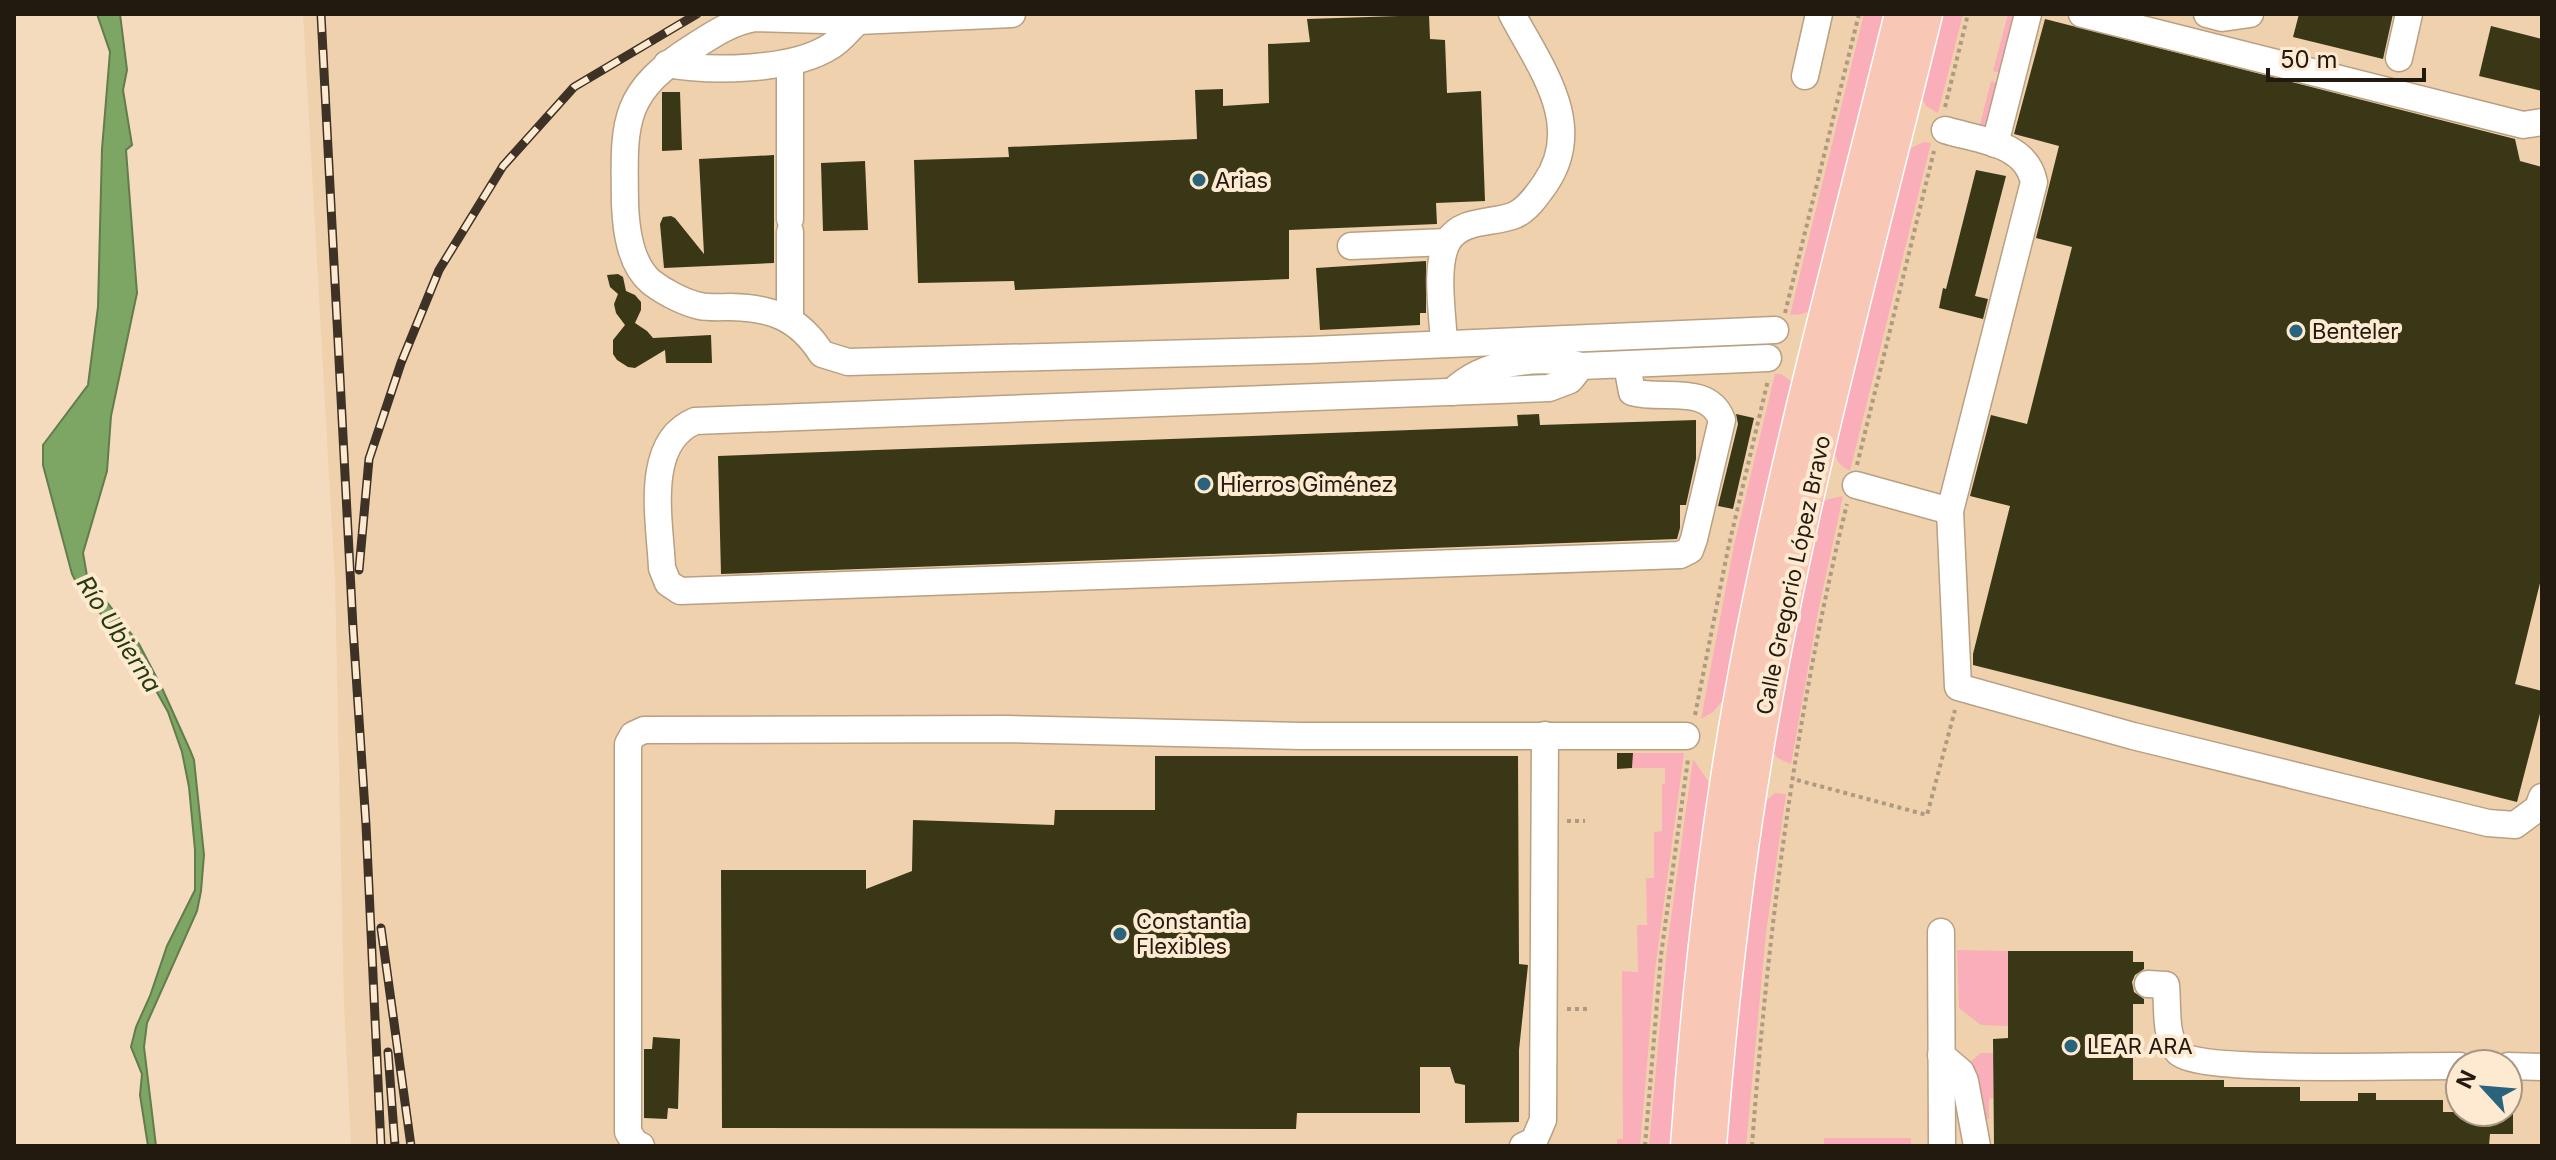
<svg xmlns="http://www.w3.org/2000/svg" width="2556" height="1160" font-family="Inter,sans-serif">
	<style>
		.built { fill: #efd1ad; fill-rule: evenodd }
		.green { fill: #faaeba }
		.water { fill: #7da665; stroke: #627c4b; stroke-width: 2 }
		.building { fill: #3a3717 }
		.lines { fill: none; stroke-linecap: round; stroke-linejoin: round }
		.minor-casing { stroke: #b8a083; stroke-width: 29 }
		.major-casing { stroke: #fff; stroke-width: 35 }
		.path { stroke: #ae9a82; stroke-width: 4; stroke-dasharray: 4 4; stroke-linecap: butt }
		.minor { stroke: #fff; stroke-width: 26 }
		.major { stroke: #f9c7b5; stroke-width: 32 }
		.rail-casing { stroke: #3d3225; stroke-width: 9 }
		.rail { stroke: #fee9d1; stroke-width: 6; stroke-dasharray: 18; stroke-linecap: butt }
		.poi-dot { fill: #29647c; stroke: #fee9d1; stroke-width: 3 }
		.labels { text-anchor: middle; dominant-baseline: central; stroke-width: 8; stroke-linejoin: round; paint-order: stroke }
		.poi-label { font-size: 22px; fill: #231a0f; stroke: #fee9d1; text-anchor: start }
		.street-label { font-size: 22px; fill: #231a0f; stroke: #fee9d1 }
		.water-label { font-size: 24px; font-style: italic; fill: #223c0d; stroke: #fee9d1 }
	</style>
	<rect width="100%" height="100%" fill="#f5dbbd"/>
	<path class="built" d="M303 14H2542V1146H351L344 1007 335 581ZM2460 1064H2508V1112H2460Z"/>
	<g class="green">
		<polygon points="1864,14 1885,14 1814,309 1802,314 1790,315"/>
		<polygon points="1941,14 1963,14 1938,113 1926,106 1921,95"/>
		<polygon points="2008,14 2014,17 2005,74 1993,71"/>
		<polygon points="1991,81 2002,85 1988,129 1979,129"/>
		<path d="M1924 142 1931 143 1850 471C1840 466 1836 461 1834 450L1908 149Z"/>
		<polygon points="1775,374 1781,374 1794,383 1725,698 1713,712 1701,719 1734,545"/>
		<path d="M1843 496 1818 612 1791 764C1778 759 1771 756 1772 741L1821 501Z"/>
		<polygon points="1633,753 1684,753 1655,970 1640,1146 1617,1146 1617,1139 1623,1139 1622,971 1638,972 1637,925 1647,925 1646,878 1654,878 1654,832 1662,831 1662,784 1665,784 1665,768 1632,768"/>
		<polygon points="1693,759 1708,781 1709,790 1678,1047 1671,1146 1649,1146 1667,948"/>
		<polygon points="1775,793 1786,794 1766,933 1746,1146 1725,1146 1737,1000 1762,804"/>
		<polygon points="1957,950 2008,951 2008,1026 1981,1025 1959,1008"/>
		<polygon points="1981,1053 2008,1053 1993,1069 1993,1098 1989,1099 1989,1119 1985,1119 1982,1098 1969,1063"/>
		<rect x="1824" y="1138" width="87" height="8"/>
	</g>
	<polygon class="water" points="97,14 120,14 127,70 123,90 132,145 126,150 137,293 111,416 107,471 83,553 87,576 139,644 162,688 190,750 194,760 204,855 201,891 197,911 147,1023 144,1047 156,1146 148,1146 140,1095 142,1074 131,1047 136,1027 150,996 167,946 195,890 195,850 189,787 182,752 168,712 149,678 137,657 79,588 72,574 43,465 43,445 88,385 98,307 102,149 110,52"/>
	<g class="building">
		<polygon points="2299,14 2393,14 2383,59 2293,37"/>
		<polygon points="1429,15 1430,39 1445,40 1447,93 1481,91 1485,201 1436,203 1437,224 1289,230 1289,279 1015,290 1014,281 918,283 914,160 1009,157 1008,147 1197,139 1195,90 1223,89 1223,106 1269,103 1268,44 1310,42 1307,19"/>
		<polygon points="2045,19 2515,139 2520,161 2542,167 2542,575 2515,684 2542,691 2542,706 2517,802 1973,665 1973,654 2010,506 1970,496 1991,415 2027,424 2072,247 2036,238 2059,146 2014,134"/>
		<polygon points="2491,26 2542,39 2542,91 2479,76"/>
		<polygon points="662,92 680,92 682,150 662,151"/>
		<polygon points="774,155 774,263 664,268 660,224 663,217 671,216 675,218 704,254 699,159"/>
		<polygon points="865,161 868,230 823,231 821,163"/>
		<polygon points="1976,170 2006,176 1975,296 1988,299 1983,319 1939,308 1943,288 1946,289"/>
		<polygon points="1426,261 1426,313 1420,313 1420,325 1320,330 1316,268"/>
		<polygon points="618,274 623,277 626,291 635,295 641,302 641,310 635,323 647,331 653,338 711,335 712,363 666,363 665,350 635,368 628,367 617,360 613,354 613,340 625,325 616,313 614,304 618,294 610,287 607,275"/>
		<polygon points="1539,414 1540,425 1696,420 1696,459 1686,505 1680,505 1680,528 1677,539 721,574 718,456 1518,426 1517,415"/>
		<polygon points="1736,414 1754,418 1733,509 1718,506 1738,424"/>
		<polygon points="1617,753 1633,753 1632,768 1617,769"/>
		<polygon points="1155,756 1518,756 1519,964 1528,965 1519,1050 1519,1122 1465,1123 1465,1085 1455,1083 1450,1067 1420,1067 1420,1113 1297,1113 1296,1129 722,1128 721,870 866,870 866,889 912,871 913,820 1054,825 1055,810 1155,810"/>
		<polygon points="2008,951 2133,951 2133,962 2144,962 2144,969 2135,975 2132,982 2134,992 2144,999 2144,1004 2133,1004 2133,1080 2224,1080 2224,1087 2300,1087 2300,1101 2358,1101 2358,1093 2376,1093 2376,1100 2443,1100 2443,1112 2513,1112 2513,1134 2490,1134 2489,1146 1994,1146 1993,1039 2008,1038"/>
		<polygon points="653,1037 680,1039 678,1109 668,1108 667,1119 644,1118 644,1049 652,1049"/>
	</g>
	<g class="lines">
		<g class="minor-casing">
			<g id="minor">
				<path d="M1012 14 858 21 755 18C732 22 715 33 695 46 620 93 624 122 625 204 626 230 630 264 651 282 664 292 685 303 700 306 710 308 721 307 731 307 773 308 799 318 822 354L848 362 1310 350 1775 330"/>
				<polyline points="2082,14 2523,125 2542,122"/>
				<polyline points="2207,14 2222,18 2250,14"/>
				<polyline points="2399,58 2409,14"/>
				<polyline points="790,63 790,219"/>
				<path d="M667 64C711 72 793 71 831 46 841 40 849 29 858 21"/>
				<polyline points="1805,76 1819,14"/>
				<path d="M1945 130C1978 140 2026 142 2034 182L1950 511"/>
				<polyline points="1995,144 2028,14"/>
				<polyline points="1351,246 1447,242"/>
				<polyline points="790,320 790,232"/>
				<path d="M1444 344C1443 316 1434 265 1448 241 1462 218 1494 224 1515 215 1528 209 1537 195 1545 184 1586 125 1540 67 1512 14"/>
				<path d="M1627 365 1632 392C1662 401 1708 383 1722 420L1694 539 1690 550 1680 555 680 591 668 583 662 568C660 521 643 443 695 421L1549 388 1570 380 1581 366 1768 358"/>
				<path d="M1452 392C1484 361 1540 354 1581 366"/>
				<polyline points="1856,485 1950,511 1958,687 2133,736 2488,823 2515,825 2538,808 2542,797"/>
				<polyline points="1941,932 1942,1146"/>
				<path d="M2148 984 2166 985C2168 1004 2164 1036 2178 1052 2197 1074 2419 1065 2460 1066"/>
				<polyline points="1941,1055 1961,1072 1965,1081 1977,1146"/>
				<polyline points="2508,1066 2542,1067"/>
				<polyline points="641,1146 635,1143 628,1132 628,744 633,735 644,730 1006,729 1301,736 1686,736"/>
				<polyline points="1523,1146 1534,1141 1543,1120 1545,735"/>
			</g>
		</g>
		<g class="major-casing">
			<g id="major">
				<path d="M1687 1146C1699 973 1719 801 1753 631 1794 424 1851 219 1901 14"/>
				<path d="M1710 1146C1721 1006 1737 865 1761 726 1803 486 1868 250 1926 14"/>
			</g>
		</g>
		<g class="path">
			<polyline points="1945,107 1968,14"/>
			<polyline points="1785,313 1859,14"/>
			<polyline points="1857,465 1934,151"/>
			<polyline points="1695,715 1728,549 1768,380"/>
			<polyline points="1797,780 1927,815 1955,710"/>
			<polyline points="1567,821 1585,821"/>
			<polyline points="1567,1009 1588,1009"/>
			<polyline points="1645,1146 1661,955 1688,759"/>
			<path d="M1752 1146C1768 930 1795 715 1847 504"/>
		</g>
		<use href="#minor" class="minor"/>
		<use href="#major" class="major"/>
		<g class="rail-casing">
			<g id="rail">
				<polyline points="321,14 353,628 366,825 381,1146"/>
				<polyline points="359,570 369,459 401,363 439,270 503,166 574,87 697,14"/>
				<polyline points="381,928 411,1146"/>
				<polyline points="388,1052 395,1146"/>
			</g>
		</g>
		<use href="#rail" class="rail"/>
	</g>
	<g class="poi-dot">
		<circle cx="1199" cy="180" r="8"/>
		<circle cx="2296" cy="331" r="8"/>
		<circle cx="1204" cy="484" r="8"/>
		<circle cx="1120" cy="934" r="8"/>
		<circle cx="2071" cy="1046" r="8"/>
	</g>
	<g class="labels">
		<g class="poi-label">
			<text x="1215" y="180">Arias</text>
			<text x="2312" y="331">Benteler</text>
			<text x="1220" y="484">Hierros Giménez</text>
			<text x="1136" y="921">Constantia<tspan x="1136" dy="25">Flexibles</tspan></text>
			<text x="2087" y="1046">LEAR ARA</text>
		</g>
		<g class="street-label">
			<text transform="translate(1793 575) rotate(-78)">Calle Gregorio López Bravo</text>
		</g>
		<g class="water-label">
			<text transform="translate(119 634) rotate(57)">Río Ubierna</text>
		</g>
	</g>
	<rect width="2556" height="1160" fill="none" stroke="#231a0f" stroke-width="32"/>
	<g transform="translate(2484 1088) rotate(296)"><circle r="38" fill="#fee9d1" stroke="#a69683" stroke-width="2"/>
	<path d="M0-6L14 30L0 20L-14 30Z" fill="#29647c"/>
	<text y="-12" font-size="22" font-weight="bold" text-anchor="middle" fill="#231a0f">N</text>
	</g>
	<path d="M2268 68v12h156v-12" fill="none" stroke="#231a0f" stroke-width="4"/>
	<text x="2280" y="68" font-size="24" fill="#231a0f" stroke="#fee9d1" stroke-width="6" paint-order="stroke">50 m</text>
</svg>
